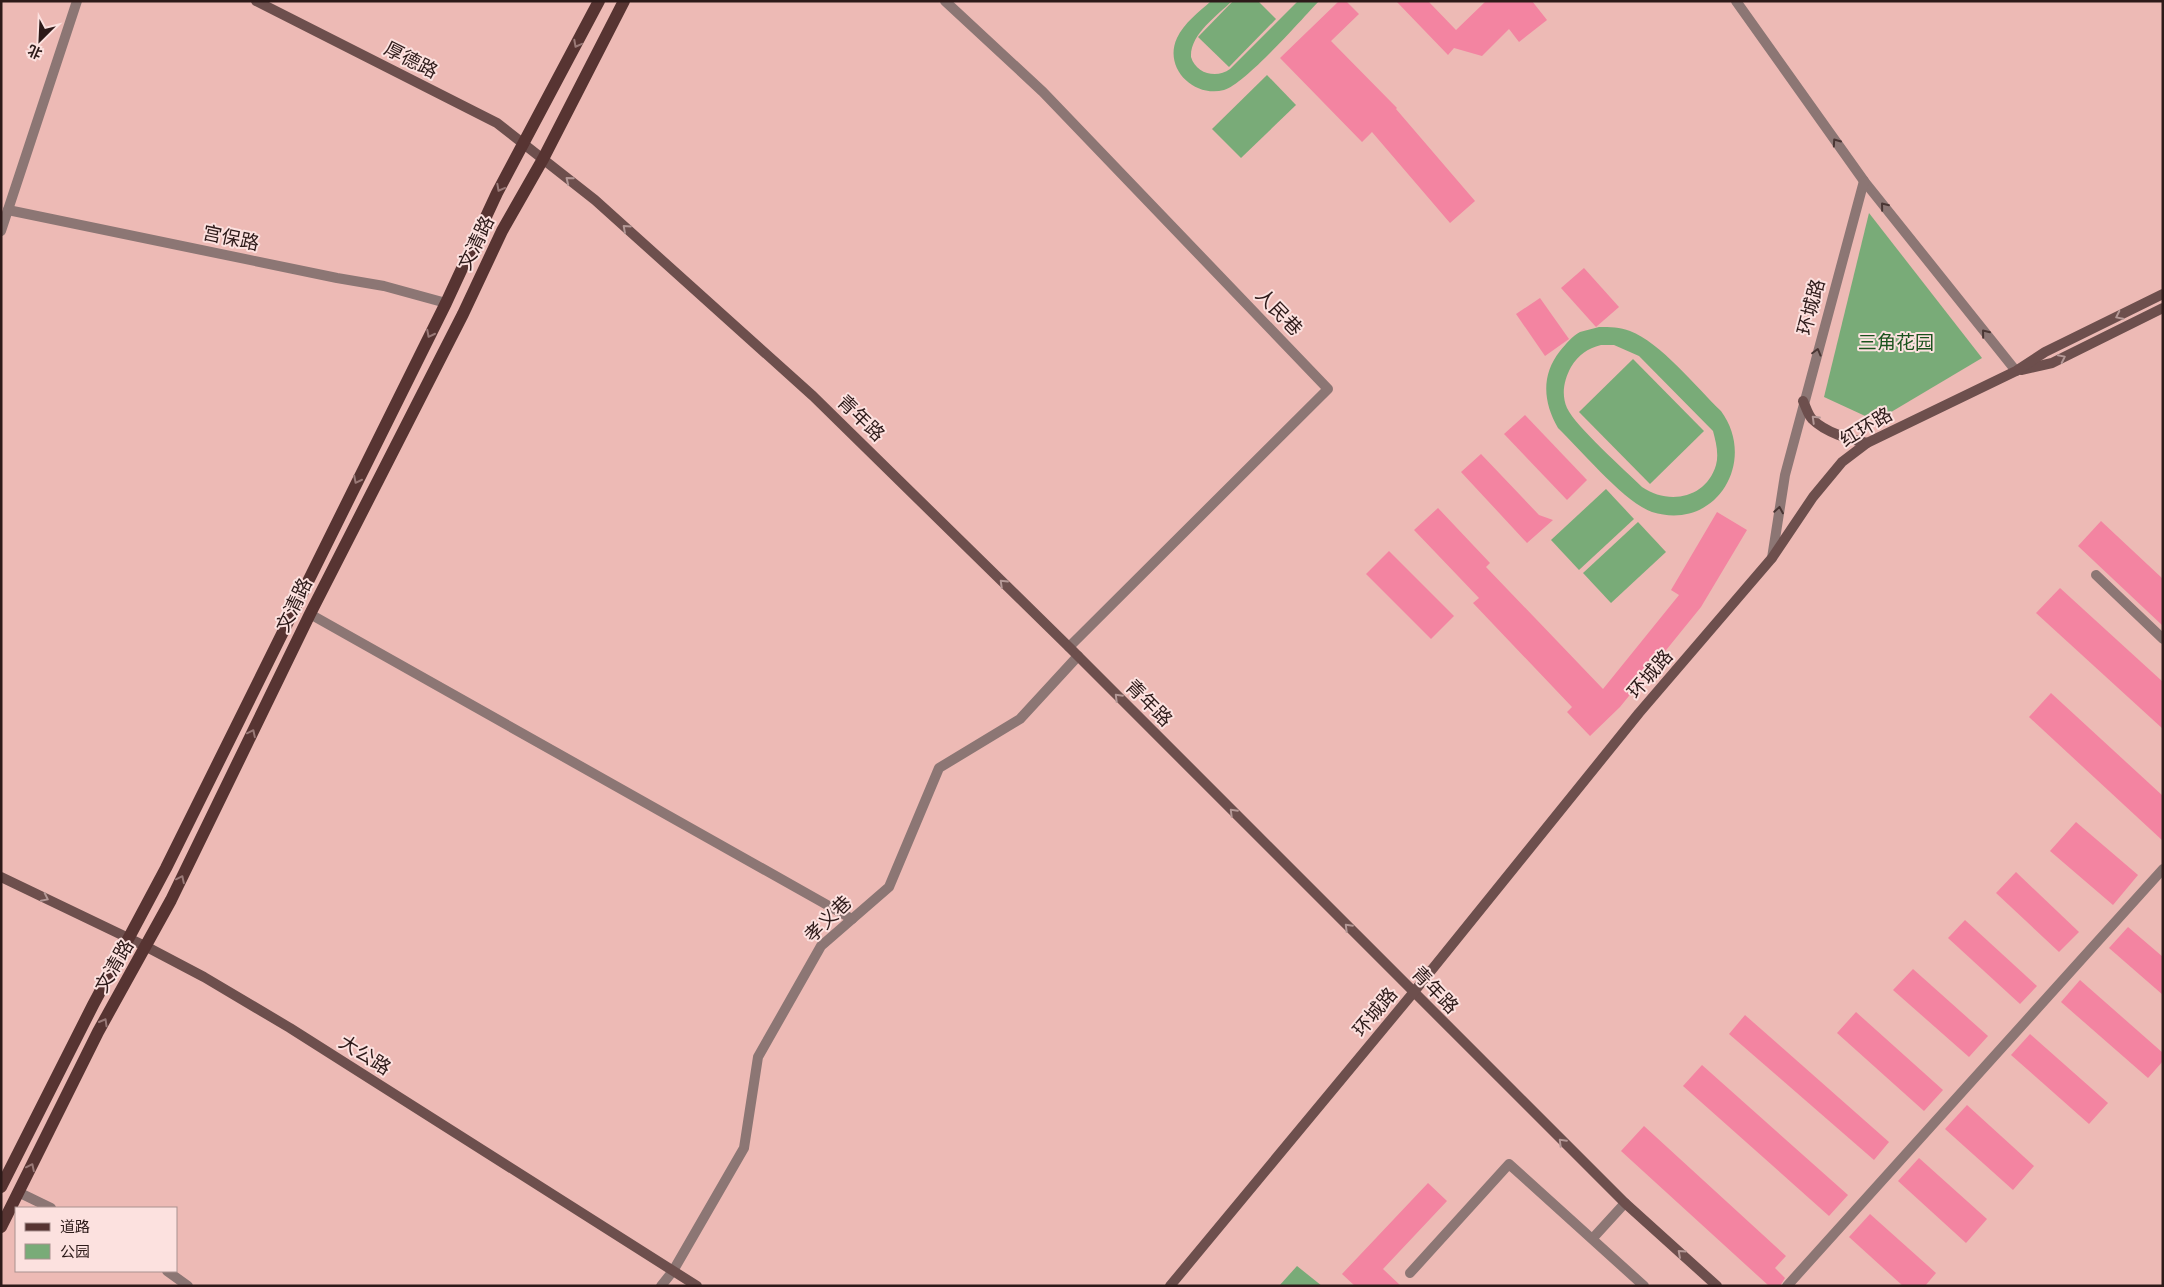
<svg xmlns="http://www.w3.org/2000/svg" width="2164" height="1287" font-family="Figtree,'Noto Sans SC',sans-serif">
	<style>
		.green { fill: #79ab78; fill-rule: evenodd }
		.building { fill: #f384a1 }
		.lines { fill: none; stroke-linecap: round; stroke-linejoin: round }
		.lane { stroke: #8c7674; stroke-width: 10 }
		.street { stroke: #8c7674; stroke-width: 10 }
		.secondary { stroke: #6d4f4d; stroke-width: 10 }
		.primary { stroke: #573432; stroke-width: 12 }
		.oneway { stroke: #997977 }
		.oneway2 { stroke: #4a3634 }
		.oneway3 { stroke: #b49896 }
		.labels { text-anchor: middle; dominant-baseline: central; stroke-width: 4; stroke-linejoin: round; paint-order: stroke }
		.street-label { font-size: 19px; fill: #2d1a19; stroke: #fce1df }
		.park-label { font-size: 19px; fill: #1a521d; stroke: #fce1df }
	</style>
	<rect width="100%" height="100%" fill="#edbab5"/>
	<g class="green">
		<path d="M1211 1H1232C1217 16 1190 34 1191 57 1196 74 1217 79 1230 69L1298 1H1319C1301 20 1245 84 1224 90 1194 98 1163 68 1177 38 1184 23 1199 12 1211 1Z"/>
		<polygon points="1233,1 1258,1 1276,19 1229,67 1198,37"/>
		<polygon points="1267,75 1296,105 1241,158 1212,129"/>
		<polygon points="1869,213 1982,358 1876,421 1824,397"/>
		<path d="M1599 327C1610 327 1620 327 1630 331 1660 342 1697 388 1721 411 1758 461 1716 532 1652 512 1624 502 1581 450 1558 428 1543 402 1541 375 1560 351 1566 344 1572 336 1580 332 1586 330 1593 329 1599 327ZM1601 345H1614L1639 356 1713 431C1716 442 1719 454 1716 465 1706 499 1668 505 1642 487 1625 470 1576 427 1567 408 1561 394 1564 380 1571 367 1579 354 1587 349 1601 345Z"/>
		<polygon points="1633,359 1704,431 1650,484 1579,412"/>
		<polygon points="1606,489 1634,519 1579,570 1551,540"/>
		<polygon points="1638,522 1666,552 1611,603 1583,573"/>
		<polygon points="1297,1266 1322,1286 1279,1286"/>
	</g>
	<g class="building">
		<polygon points="1339,1 1346,1 1359,14 1331,41 1397,108 1396,109 1475,201 1450,223 1372,132 1362,142 1280,58"/>
		<polygon points="1396,1 1428,1 1456,30 1486,1 1532,1 1547,20 1519,42 1509,29 1482,56 1454,48 1448,55"/>
		<polygon points="1584,268 1619,307 1596,327 1561,288"/>
		<polygon points="1540,298 1569,339 1545,356 1516,314"/>
		<polygon points="1525,415 1587,480 1567,500 1504,434"/>
		<polygon points="1481,454 1539,515 1553,520 1527,543 1461,472"/>
		<polygon points="1438,508 1490,563 1486,567 1603,689 1679,595 1671,590 1717,512 1747,530 1701,607 1620,707 1590,736 1567,712 1572,707 1473,603 1479,598 1414,530"/>
		<polygon points="2101,521 2163,579 2163,626 2078,546"/>
		<polygon points="1389,551 1454,616 1431,639 1366,574"/>
		<polygon points="2060,588 2163,682 2163,729 2036,613"/>
		<polygon points="2051,693 2163,796 2163,841 2029,717"/>
		<polygon points="2076,822 2138,875 2113,905 2050,851"/>
		<polygon points="2016,872 2079,932 2059,952 1996,893"/>
		<polygon points="1965,920 2037,986 2020,1004 1948,938"/>
		<polygon points="2128,927 2163,957 2163,995 2109,948"/>
		<polygon points="1913,969 1988,1036 1969,1057 1893,990"/>
		<polygon points="2080,980 2163,1053 2163,1061 2148,1078 2061,1002"/>
		<polygon points="1856,1012 1943,1090 1924,1111 1837,1033"/>
		<polygon points="1745,1015 1889,1142 1874,1160 1729,1034"/>
		<polygon points="2030,1034 2108,1103 2089,1124 2011,1055"/>
		<polygon points="1702,1065 1848,1195 1829,1216 1683,1086"/>
		<polygon points="1967,1105 2034,1166 2013,1190 1945,1129"/>
		<polygon points="1644,1126 1786,1256 1775,1268 1785,1278 1780,1286 1769,1286 1621,1151"/>
		<polygon points="1919,1158 1987,1219 1966,1243 1898,1181"/>
		<polygon points="1428,1183 1447,1201 1383,1269 1401,1286 1355,1286 1342,1274"/>
		<polygon points="1870,1214 1936,1273 1925,1286 1903,1286 1849,1237"/>
	</g>
	<g class="lines">
		<g class="lane">
			<polyline points="945,1 1043,92 1328,389 1069,647"/>
			<polyline points="1,231 77,1"/>
			<polyline points="1593,1238 1625,1203"/>
			<polyline points="1410,1273 1509,1164 1644,1286"/>
			<polyline points="661,1286 673,1271 744,1148 758,1057 821,946 889,887 939,768 1020,719 1078,656"/>
		</g>
		<g class="street">
			<polyline points="1736,1 1864,181 2016,371"/>
			<polyline points="8,210 337,278 384,286 446,303"/>
			<polyline points="1772,558 1785,475 1864,181"/>
			<polyline points="2096,575 2163,639"/>
			<polyline points="310,614 852,919"/>
			<polyline points="18,1192 51,1208"/>
			<polyline points="167,1271 188,1286"/>
			<polyline points="1787,1286 2163,869"/>
		</g>
		<g class="secondary">
			<polyline points="256,1 497,123 595,200 813,396 1069,647 1625,1203 1717,1286"/>
			<polyline points="2021,370 2052,363 2163,308"/>
			<path d="M1803 401C1806 407 1808 415 1812 419 1826 433 1849 439 1867 443"/>
			<polyline points="1,877 147,947 204,977 290,1028 697,1286"/>
			<polyline points="1170,1286 1413,993 1639,713 1772,558 1813,497 1842,462 1867,443 2016,371 2045,352 2163,294"/>
		</g>
		<g class="primary">
			<polyline points="1,1187 93,1005 166,868 446,303 497,193 599,1"/>
			<polyline points="1,1227 98,1032 171,900 310,614 463,314 502,231 543,159 624,1"/>
		</g>
	</g>
	<defs><path id="oneway-chevron" d="M-2-3.5L2.5 0L-2 3.5" fill="none" stroke-width="1.6" stroke-linecap="round" stroke-linejoin="round" transform="scale(1.25)"/></defs>
	<g class="oneway">
		<use href="#oneway-chevron" transform="translate(577 44) rotate(118)"/>
		<use href="#oneway-chevron" transform="translate(500 188) rotate(118)"/>
		<use href="#oneway-chevron" transform="translate(430 334) rotate(117)"/>
		<use href="#oneway-chevron" transform="translate(357 480) rotate(117)"/>
		<use href="#oneway-chevron" transform="translate(252 733) rotate(-64)"/>
		<use href="#oneway-chevron" transform="translate(181 879) rotate(-64)"/>
		<use href="#oneway-chevron" transform="translate(104 1022) rotate(-60)"/>
		<use href="#oneway-chevron" transform="translate(31 1167) rotate(-64)"/>
	</g>
	<g class="oneway2">
		<use href="#oneway-chevron" transform="translate(1836 142) rotate(-125)"/>
		<use href="#oneway-chevron" transform="translate(1884 206) rotate(-129)"/>
		<use href="#oneway-chevron" transform="translate(1985 333) rotate(-129)"/>
		<use href="#oneway-chevron" transform="translate(1817 352) rotate(-75)"/>
		<use href="#oneway-chevron" transform="translate(1779 510) rotate(-81)"/>
	</g>
	<g class="oneway3">
		<use href="#oneway-chevron" transform="translate(569 180) rotate(-141)"/>
		<use href="#oneway-chevron" transform="translate(626 228) rotate(-138)"/>
		<use href="#oneway-chevron" transform="translate(2119 316) rotate(154)"/>
		<use href="#oneway-chevron" transform="translate(2062 358) rotate(-26)"/>
		<use href="#oneway-chevron" transform="translate(1815 419) rotate(-136)"/>
		<use href="#oneway-chevron" transform="translate(1003 583) rotate(-136)"/>
		<use href="#oneway-chevron" transform="translate(1118 697) rotate(-135)"/>
		<use href="#oneway-chevron" transform="translate(1233 812) rotate(-135)"/>
		<use href="#oneway-chevron" transform="translate(45 898) rotate(26)"/>
		<use href="#oneway-chevron" transform="translate(1348 927) rotate(-135)"/>
		<use href="#oneway-chevron" transform="translate(1562 1142) rotate(-135)"/>
		<use href="#oneway-chevron" transform="translate(1681 1253) rotate(-138)"/>
	</g>
	<g class="labels">
		<g class="street-label">
			<text transform="translate(411 60) rotate(27)">厚德路</text>
			<text transform="translate(231 238) rotate(12)">宫保路</text>
			<text transform="translate(476 243) rotate(-64)">文清路</text>
			<text transform="translate(1811 307) rotate(-75)">环城路</text>
			<text transform="translate(1279 312) rotate(46)">人民巷</text>
			<text transform="translate(861 418) rotate(44)">青年路</text>
			<text transform="translate(1866 427) rotate(-31)">红环路</text>
			<text transform="translate(294 605) rotate(-64)">文清路</text>
			<text transform="translate(1650 674) rotate(-49)">环城路</text>
			<text transform="translate(1149 703) rotate(45)">青年路</text>
			<text transform="translate(828 919) rotate(-44)">孝义巷</text>
			<text transform="translate(114 966) rotate(-60)">文清路</text>
			<text transform="translate(1435 990) rotate(46)">青年路</text>
			<text transform="translate(1375 1012) rotate(-50)">环城路</text>
			<text transform="translate(365 1055) rotate(32)">大公路</text>
		</g>
		<g class="park-label">
			<text x="1896" y="342">三角花园</text>
		</g>
	</g>
	<rect width="2164" height="1287" fill="none" stroke="#2d1a19" stroke-width="5"/>
	<rect x="15" y="1207" width="162" height="65" fill="#fce1df" stroke="#a99190"/>
	<rect x="25" y="1223" width="25" height="8" fill="#573432" stroke="#a99190"/>
	<text x="60" y="1232" font-size="15" fill="#2d1a19">道路</text>
	<rect x="25" y="1244" width="25" height="15" fill="#79ab78" stroke="#a99190"/>
	<text x="60" y="1257" font-size="15" fill="#2d1a19">公园</text>
	<g transform="translate(40 40) rotate(204)" stroke="#fce1df" stroke-width="4" paint-order="stroke">
	<path d="M0-4L9 19L0 12L-9 19Z" fill="#2d1a19"/>
	<text y="-8" font-size="14" font-weight="bold" text-anchor="middle" fill="#2d1a19">北</text>
	</g>
</svg>
